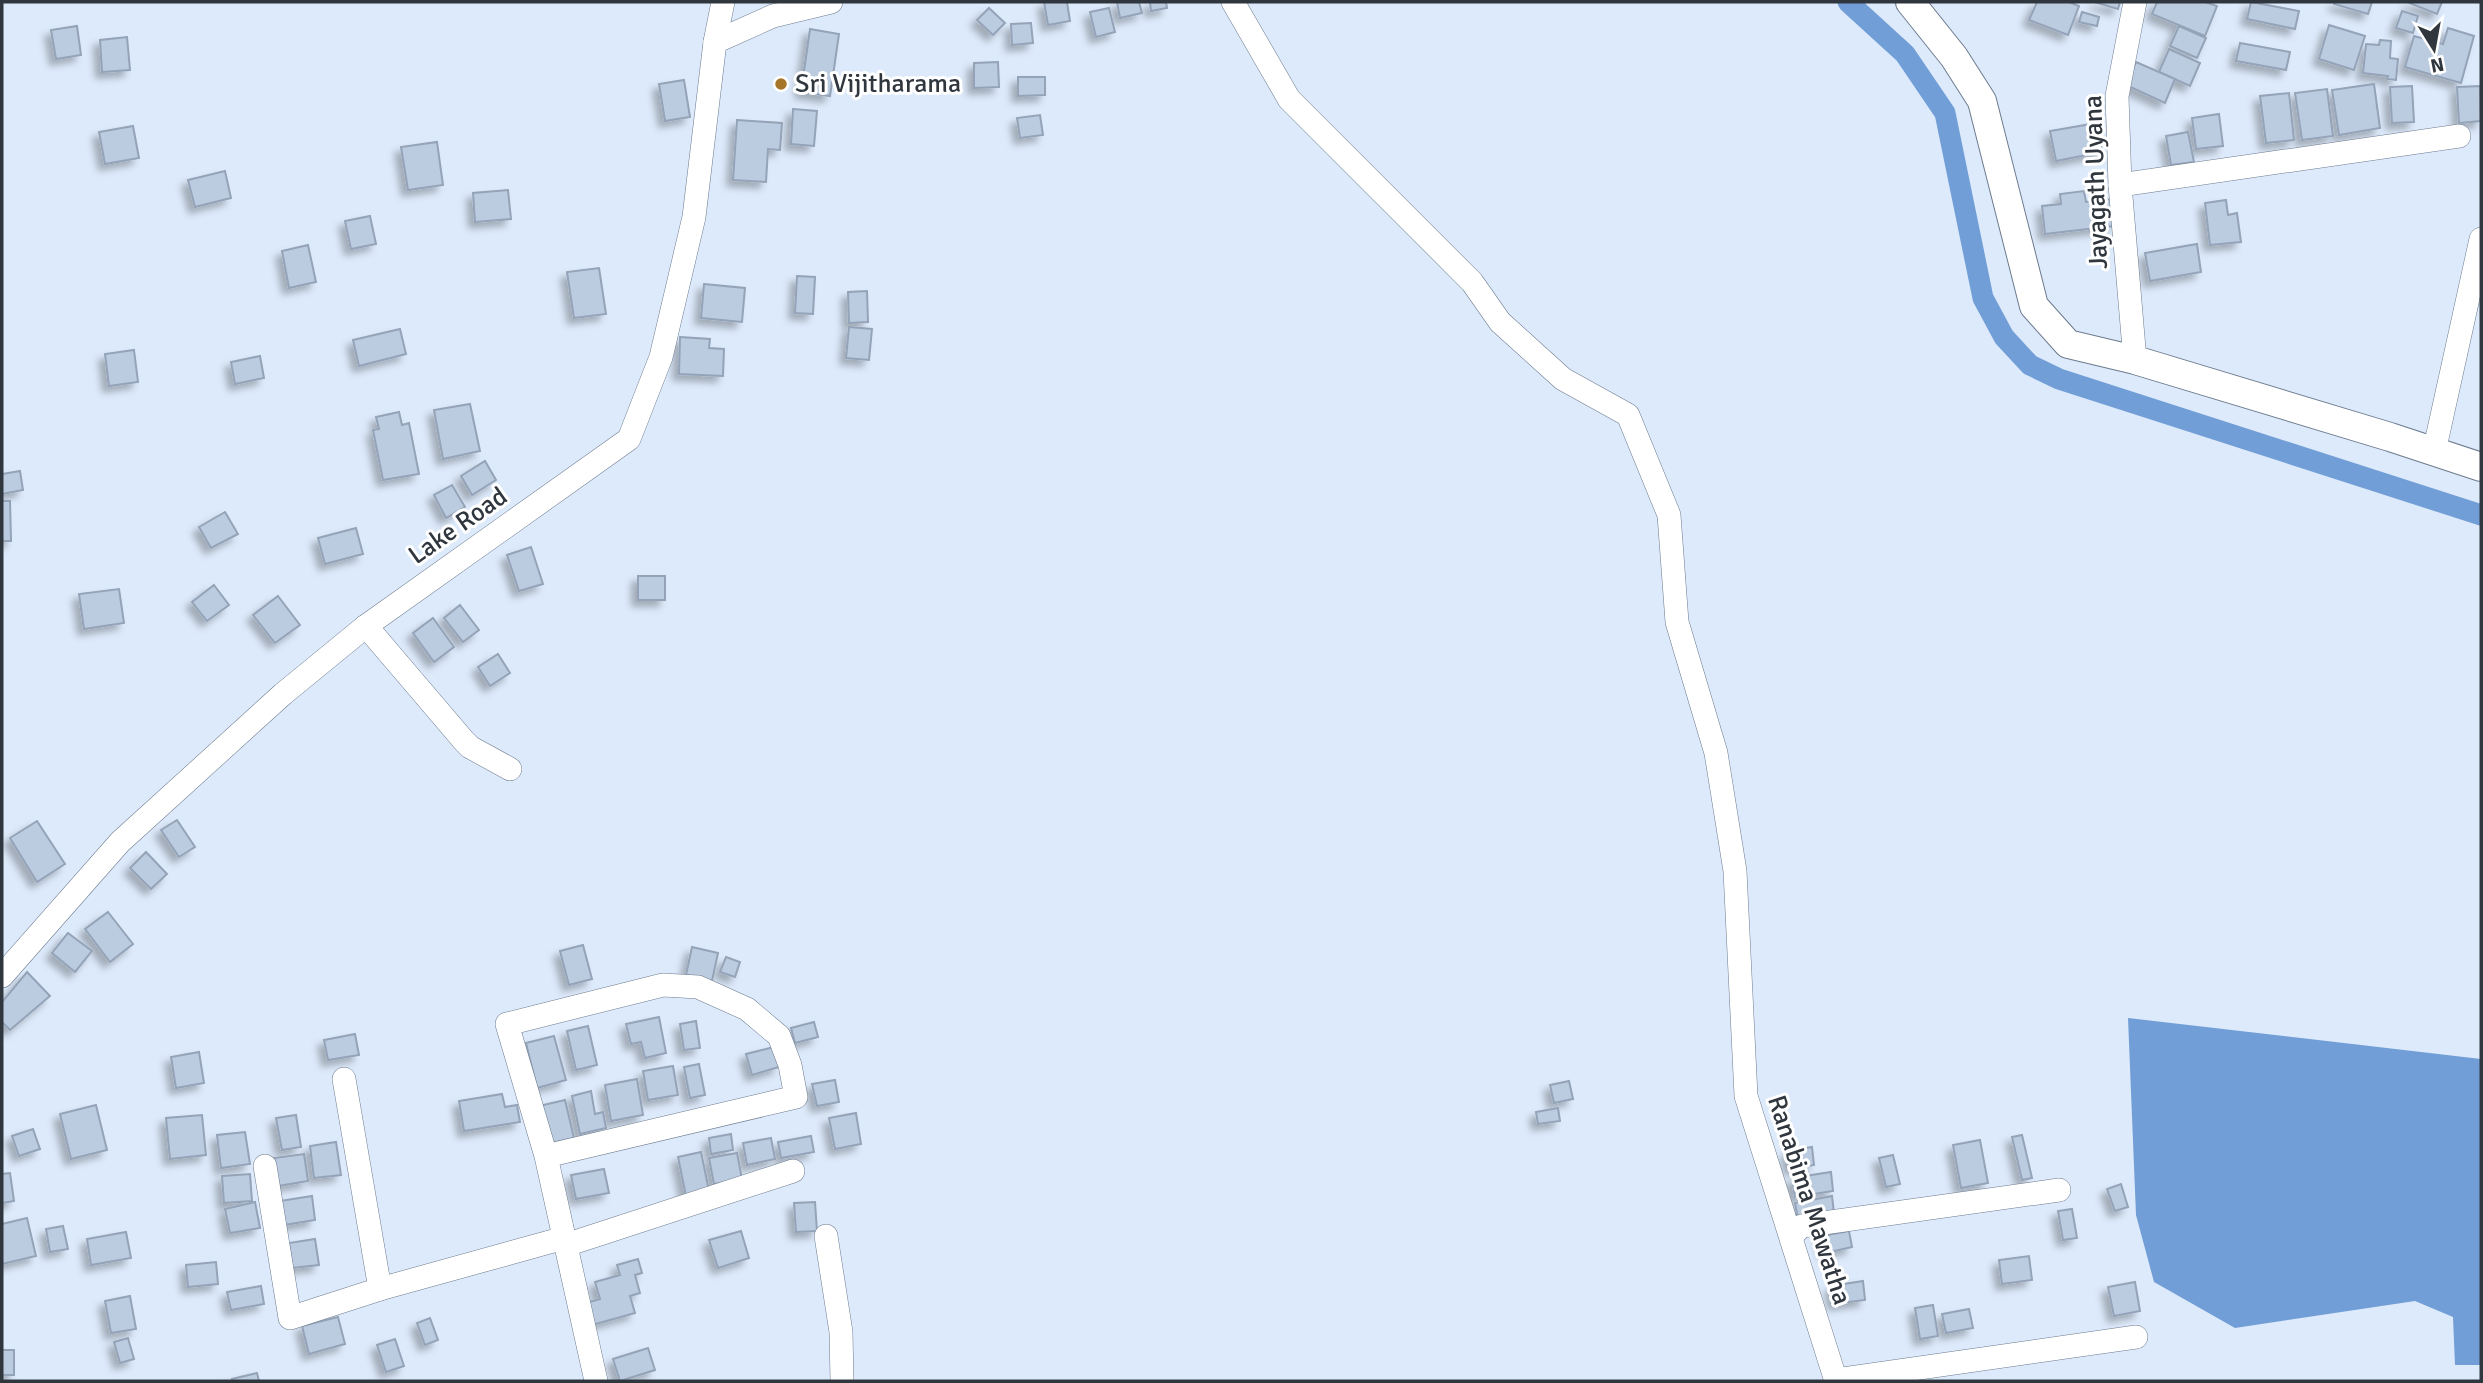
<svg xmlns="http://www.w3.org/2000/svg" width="2483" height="1383" font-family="Signika,sans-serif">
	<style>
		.water { fill: #719ed6 }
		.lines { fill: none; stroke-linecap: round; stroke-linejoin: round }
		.canal { stroke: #719ed6; stroke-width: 21 }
		.building { fill: #bbcbe0; stroke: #94a3b7; stroke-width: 2; filter: url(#shadow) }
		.minor-casing { stroke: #6c7b8e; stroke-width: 24 }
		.major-casing { stroke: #6c7b8e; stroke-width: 30 }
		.minor { stroke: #fff; stroke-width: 23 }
		.major { stroke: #fff; stroke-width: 28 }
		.poi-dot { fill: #a5752a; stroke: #fff; stroke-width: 2.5 }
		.labels { text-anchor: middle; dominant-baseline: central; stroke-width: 6; stroke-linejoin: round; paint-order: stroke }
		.poi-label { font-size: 26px; fill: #30363e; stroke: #fff; text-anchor: start }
		.street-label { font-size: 26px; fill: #30363e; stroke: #fff }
	</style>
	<defs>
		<filter id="shadow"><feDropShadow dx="-6" dy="6" stdDeviation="3.5" flood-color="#0004"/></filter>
	</defs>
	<rect width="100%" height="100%" fill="#ddeafb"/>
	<polygon class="water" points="2128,1018 2481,1059 2481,1365 2455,1365 2453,1317 2415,1301 2235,1328 2154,1282 2136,1215"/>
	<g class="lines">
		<polyline class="canal" points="1848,2 1905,54 1945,113 1983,298 2004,337 2030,365 2059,379 2481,515"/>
	</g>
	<g class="building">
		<polygon points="1044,2 1067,2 1070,21 1048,25"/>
		<polygon points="1117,2 1139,2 1142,13 1120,18"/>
		<polygon points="1150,2 1166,2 1167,8 1151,11"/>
		<polygon points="2037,2 2069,2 2079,6 2068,35 2029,20"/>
		<polygon points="2094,2 2120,2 2118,9"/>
		<polygon points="2157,2 2205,2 2217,6 2205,36 2152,14"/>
		<polygon points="2251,2 2299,11 2295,29 2247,19"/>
		<polygon points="2335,2 2372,2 2368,14 2334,4"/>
		<polygon points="2407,2 2442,2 2437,14"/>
		<polygon points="989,8 1005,23 993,35 977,20"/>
		<polygon points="1109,8 1115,32 1096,37 1090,12"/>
		<polygon points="2402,11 2418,16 2413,33 2396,28"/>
		<polygon points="2082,12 2099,17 2097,26 2079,22"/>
		<polygon points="1031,23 1033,43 1012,45 1011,24"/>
		<polygon points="2329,25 2365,36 2354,70 2319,59"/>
		<polygon points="77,26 81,55 56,59 51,30"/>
		<polygon points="2179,26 2206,38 2197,58 2170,46"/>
		<polygon points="2448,28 2474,36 2461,83 2405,67 2414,36 2443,44"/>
		<polygon points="810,29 839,34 830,96 801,92"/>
		<polygon points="127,37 130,70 102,72 100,40"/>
		<polygon points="2380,40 2391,41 2390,58 2398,59 2396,80 2387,79 2388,76 2363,73 2366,44 2379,45"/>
		<polygon points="2240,43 2290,52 2286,70 2236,61"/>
		<polygon points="2169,49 2200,63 2190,86 2159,72"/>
		<polygon points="998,62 999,87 974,88 974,63"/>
		<polygon points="2136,62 2175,79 2165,103 2126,85"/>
		<polygon points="1018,77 1045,77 1045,95 1018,96"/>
		<polygon points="684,80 690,117 665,121 659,84"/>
		<polygon points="2374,84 2380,128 2339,135 2332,90"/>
		<polygon points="2412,86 2414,122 2392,123 2390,87"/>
		<polygon points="2480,86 2481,121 2459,123 2457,87"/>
		<polygon points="2327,89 2333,136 2302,140 2295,93"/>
		<polygon points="2289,93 2294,140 2266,143 2260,96"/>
		<polygon points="793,109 817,111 814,146 791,144"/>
		<polygon points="2219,114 2223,146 2196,149 2192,118"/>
		<polygon points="1040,115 1043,135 1020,138 1017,118"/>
		<polygon points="737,120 782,123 780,150 768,149 766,182 733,180"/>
		<polygon points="2097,123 2102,152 2056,161 2050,131"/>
		<polygon points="133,126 139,158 105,164 99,132"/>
		<polygon points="2188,132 2194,162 2171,165 2166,136"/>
		<polygon points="437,142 443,185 408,190 401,147"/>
		<polygon points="225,171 231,198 195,207 188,180"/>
		<polygon points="508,190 511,219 475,222 473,193"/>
		<polygon points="2084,191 2086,202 2111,199 2114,226 2045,234 2042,206 2061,204 2060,194"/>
		<polygon points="2226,200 2228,215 2237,213 2241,242 2210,245 2205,203"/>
		<polygon points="370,216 376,244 351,249 345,221"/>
		<polygon points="2197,244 2201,272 2150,281 2145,253"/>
		<polygon points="308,245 316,282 289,288 282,251"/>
		<polygon points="599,268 606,314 574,318 567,272"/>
		<polygon points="797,276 815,277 813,314 795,313"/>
		<polygon points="704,284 745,288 742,322 701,318"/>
		<polygon points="867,291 868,322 849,323 848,292"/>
		<polygon points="849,327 872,329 869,360 846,358"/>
		<polygon points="400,329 406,354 359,366 353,340"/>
		<polygon points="680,337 710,339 709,348 724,349 723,376 679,374"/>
		<polygon points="134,350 138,382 109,386 105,354"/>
		<polygon points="260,356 264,378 235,384 231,362"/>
		<polygon points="470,404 480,451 443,459 434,410"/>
		<polygon points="399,412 402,425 409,423 419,474 383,480 373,430 379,429 376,417"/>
		<polygon points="485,461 496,480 472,495 461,476"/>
		<polygon points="20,471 23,490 2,494 2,474"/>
		<polygon points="452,485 465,507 446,518 434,495"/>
		<polygon points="2,501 10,501 11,541 2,541"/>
		<polygon points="225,512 238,534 211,548 199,527"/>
		<polygon points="356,528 363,554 325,564 318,538"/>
		<polygon points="531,547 543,584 519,591 507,555"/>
		<rect x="638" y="576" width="27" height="24"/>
		<polygon points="214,585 229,605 207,621 192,602"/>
		<polygon points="119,589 124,623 84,629 79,594"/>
		<polygon points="278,596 300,625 275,643 253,615"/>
		<polygon points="460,605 479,630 463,642 444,618"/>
		<polygon points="433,618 454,647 434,662 413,633"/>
		<polygon points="498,654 510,673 490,686 478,667"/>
		<polygon points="177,820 195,847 179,857 161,830"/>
		<polygon points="37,821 65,864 37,882 10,838"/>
		<polygon points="146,852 167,874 151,889 130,868"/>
		<polygon points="108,912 133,944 110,962 85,929"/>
		<polygon points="68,933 92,951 75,972 52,953"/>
		<polygon points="583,945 592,979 569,985 560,951"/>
		<polygon points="692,947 718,953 712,981 686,975"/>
		<polygon points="726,957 740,962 735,977 720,972"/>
		<polygon points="27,972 50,996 10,1030 2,1022 2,1002"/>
		<polygon points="659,1017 666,1053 645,1058 641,1042 631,1044 626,1024"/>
		<polygon points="696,1021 700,1048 684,1050 680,1024"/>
		<polygon points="814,1022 818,1037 795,1043 791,1028"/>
		<polygon points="588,1026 597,1065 576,1070 567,1031"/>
		<polygon points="355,1034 359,1055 328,1060 324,1040"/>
		<polygon points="554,1036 566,1080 537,1088 526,1043"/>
		<polygon points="774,1047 779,1067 752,1075 746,1054"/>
		<polygon points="199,1052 204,1083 176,1088 171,1057"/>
		<polygon points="699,1064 705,1095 690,1098 684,1067"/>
		<polygon points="673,1066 678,1095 648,1100 643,1071"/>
		<polygon points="637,1079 643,1115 611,1121 605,1085"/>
		<polygon points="835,1080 839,1102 817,1106 812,1084"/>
		<polygon points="1569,1081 1573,1099 1554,1103 1550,1085"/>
		<polygon points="591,1091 595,1114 603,1112 606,1128 580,1134 572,1096"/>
		<polygon points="502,1094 505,1107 517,1105 520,1122 464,1131 459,1101"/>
		<polygon points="565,1100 574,1138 547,1144 539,1106"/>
		<polygon points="96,1105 107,1150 71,1159 60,1114"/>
		<polygon points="1558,1108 1560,1121 1538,1124 1536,1112"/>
		<polygon points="856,1113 861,1144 835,1149 829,1118"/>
		<polygon points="202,1115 206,1155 170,1159 166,1118"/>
		<polygon points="296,1115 301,1147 282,1150 276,1118"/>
		<polygon points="33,1129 40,1149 19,1156 12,1136"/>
		<polygon points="245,1132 250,1164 221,1168 217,1135"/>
		<polygon points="731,1134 733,1150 711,1154 709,1138"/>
		<polygon points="2022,1135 2032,1178 2022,1180 2012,1137"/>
		<polygon points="811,1136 814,1152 781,1158 778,1142"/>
		<polygon points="771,1138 775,1159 747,1165 743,1143"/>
		<polygon points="1980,1140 1988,1183 1961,1188 1953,1145"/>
		<polygon points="336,1142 341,1175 314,1178 310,1146"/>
		<polygon points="1812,1147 1814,1165 1790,1169 1787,1151"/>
		<polygon points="701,1152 709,1191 686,1196 678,1157"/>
		<polygon points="737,1153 742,1179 714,1184 709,1158"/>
		<polygon points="304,1154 308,1181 278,1186 274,1158"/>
		<polygon points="1893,1155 1900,1184 1886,1187 1879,1158"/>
		<polygon points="604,1169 609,1193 576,1199 571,1175"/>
		<polygon points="1831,1172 1833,1191 1795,1197 1792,1178"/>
		<polygon points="10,1173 14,1201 2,1203 2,1174"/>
		<polygon points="250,1174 252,1201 224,1203 222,1176"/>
		<polygon points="2121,1184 2128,1207 2115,1211 2107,1189"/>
		<polygon points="312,1196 315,1220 284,1225 280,1201"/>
		<polygon points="1832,1196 1834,1213 1798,1219 1795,1203"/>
		<polygon points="255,1202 260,1228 230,1233 225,1209"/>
		<polygon points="815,1202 817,1231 796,1232 794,1203"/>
		<polygon points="2072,1209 2077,1238 2063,1240 2058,1211"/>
		<polygon points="27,1218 36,1256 2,1264 2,1224"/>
		<polygon points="63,1226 68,1249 50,1252 46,1229"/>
		<polygon points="741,1231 749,1258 718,1268 709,1240"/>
		<polygon points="1849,1231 1852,1247 1826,1253 1822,1236"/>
		<polygon points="126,1232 131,1258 91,1265 87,1239"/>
		<polygon points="315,1239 319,1265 292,1268 289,1243"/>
		<polygon points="2029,1256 2032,1280 2002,1284 1999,1260"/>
		<polygon points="638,1259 642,1273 635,1275 640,1293 630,1296 635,1313 592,1325 586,1303 600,1299 595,1282 620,1275 617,1265"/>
		<polygon points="216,1262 218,1284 188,1287 186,1265"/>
		<polygon points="1863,1281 1865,1300 1834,1304 1831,1286"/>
		<polygon points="2135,1282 2140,1311 2114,1316 2108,1287"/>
		<polygon points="261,1286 264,1304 231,1310 227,1292"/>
		<polygon points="130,1296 136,1329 111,1333 105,1301"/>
		<polygon points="1933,1305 1938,1336 1920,1339 1915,1308"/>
		<polygon points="1969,1309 1973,1328 1946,1333 1942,1314"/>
		<polygon points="338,1317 345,1344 309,1354 302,1326"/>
		<polygon points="430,1318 438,1340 425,1345 417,1323"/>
		<polygon points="128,1338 134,1359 120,1363 114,1342"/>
		<polygon points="395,1339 404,1366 386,1372 377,1345"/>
		<polygon points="648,1348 655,1370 620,1381 613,1359"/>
		<rect x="2" y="1350" width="12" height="25"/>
		<polygon points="257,1373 259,1381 233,1381 232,1379"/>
	</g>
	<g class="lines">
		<g class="minor-casing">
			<g id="minor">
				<polyline points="1233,2 1289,99 1472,282 1500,322 1563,379 1628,415 1669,515 1677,622 1716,753 1735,871 1746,1096 1836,1381"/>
				<polyline points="715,42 773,16 831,2"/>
				<polyline points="2120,185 2459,136"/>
				<polyline points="2135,360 2120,185 2117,96 2135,2"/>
				<polyline points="2434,452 2481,239"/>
				<polyline points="366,626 464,741 470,747 510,769"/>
				<polyline points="2,976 120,842 283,694 366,626 629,439 661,357 694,217 715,42 723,2"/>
				<polyline points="344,1079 380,1289"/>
				<polyline points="546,1156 796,1097 790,1065 779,1036 747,1009 698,987 663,985 507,1024 546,1156 596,1381"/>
				<polyline points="265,1166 290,1318 380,1289 564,1238"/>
				<polyline points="826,1236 841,1332 842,1381"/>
				<polyline points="1791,1236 1802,1226 2059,1190"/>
				<polyline points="566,1245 793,1171"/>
				<polyline points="1836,1380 2136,1337"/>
			</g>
		</g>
		<g class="major-casing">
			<polyline id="major" points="1910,2 1954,57 1982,101 2034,306 2068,344 2135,360 2390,437 2481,467"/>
		</g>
		<use href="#minor" class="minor"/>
		<use href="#major" class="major"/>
	</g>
	<circle class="poi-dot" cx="781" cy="84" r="7"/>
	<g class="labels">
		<g class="poi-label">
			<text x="795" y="84">Sri Vijitharama</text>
		</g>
		<g class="street-label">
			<text transform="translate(2096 182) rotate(-92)">Jayagath Uyana</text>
			<text transform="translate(458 526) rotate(-35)">Lake Road</text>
			<text transform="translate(1809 1200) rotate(72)">Ranabima Mawatha</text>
		</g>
	</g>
	<rect width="2483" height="1383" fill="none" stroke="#30363e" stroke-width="7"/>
	<g transform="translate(2434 49) rotate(169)" stroke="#ffffff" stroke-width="5" paint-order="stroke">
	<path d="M0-5L12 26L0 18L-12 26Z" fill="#30363e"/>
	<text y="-10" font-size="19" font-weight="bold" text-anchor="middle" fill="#30363e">N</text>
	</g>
</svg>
